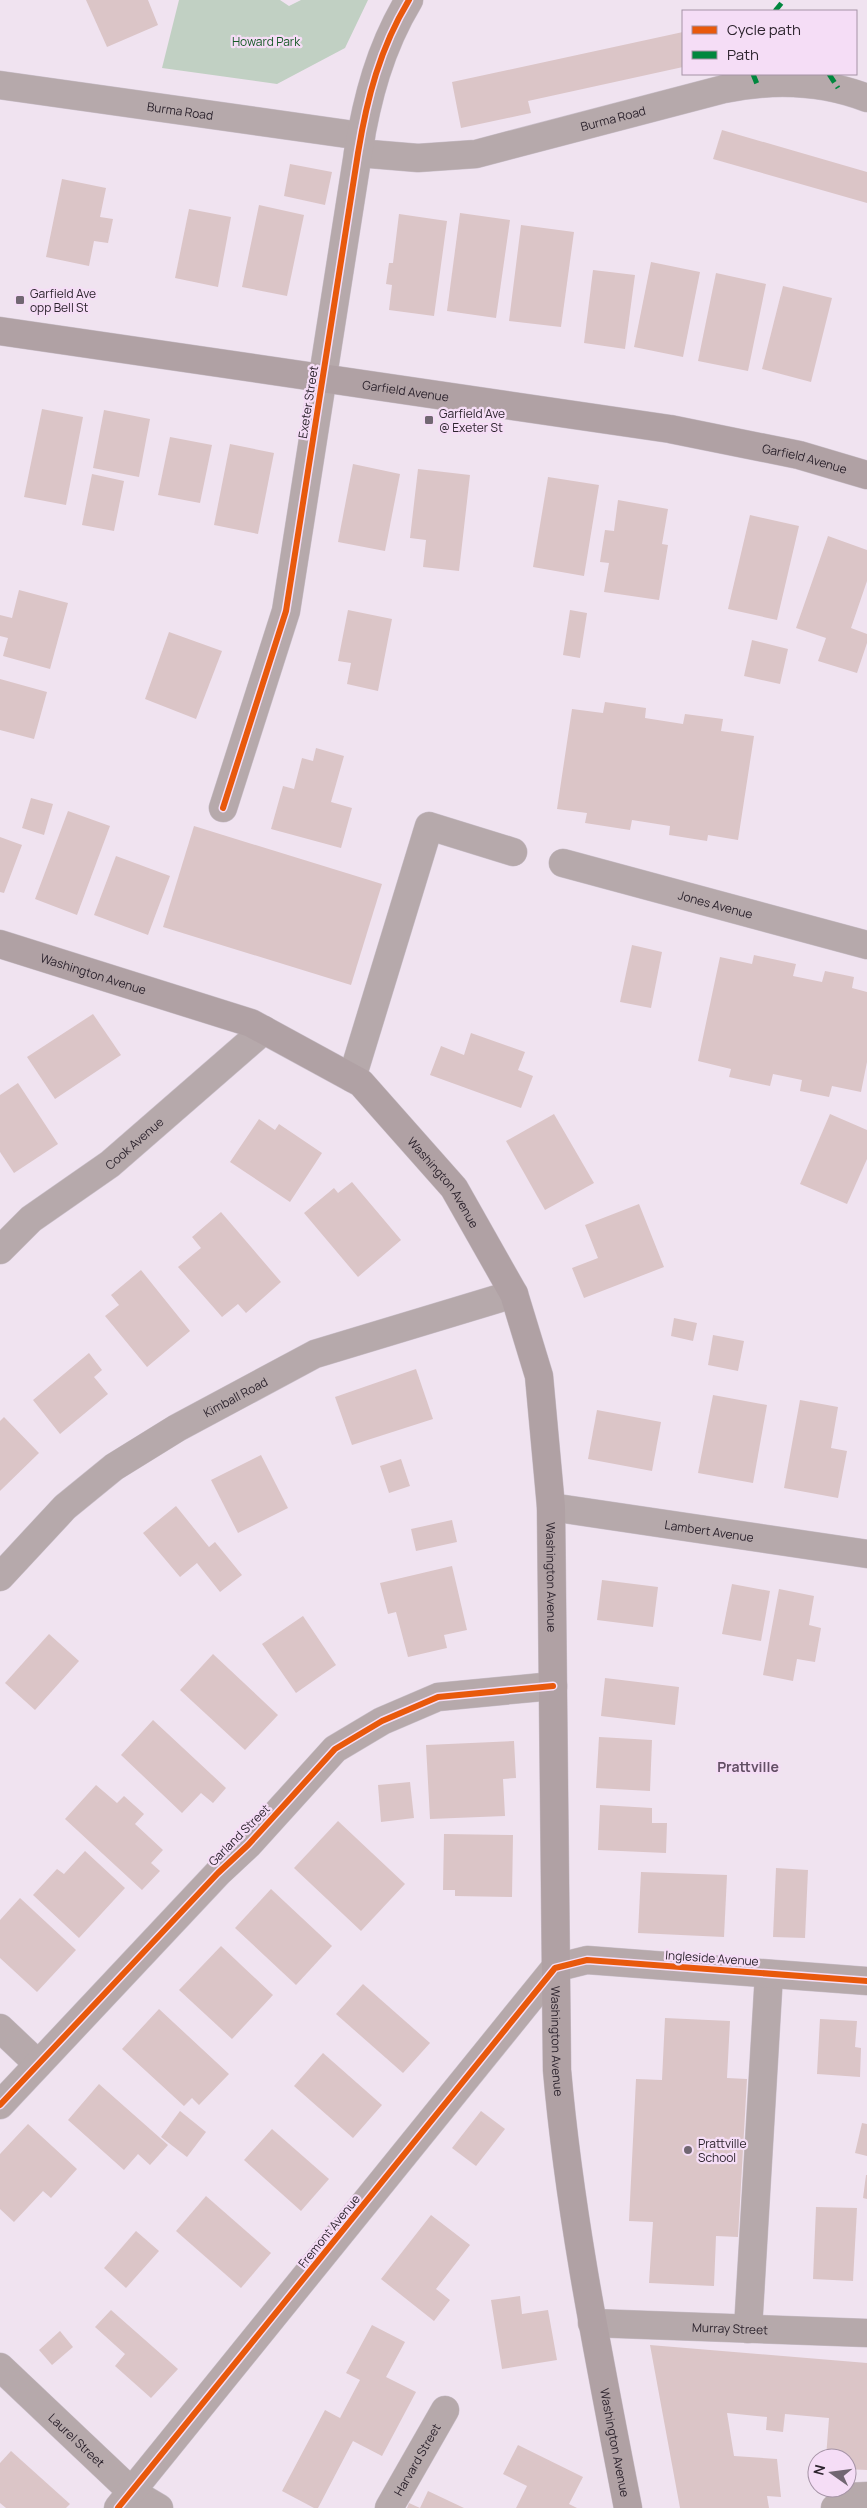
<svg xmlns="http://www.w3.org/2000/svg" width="867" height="2508" font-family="Manrope,sans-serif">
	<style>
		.green { fill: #c1d0c3 }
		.building { fill: #dbc5c7 }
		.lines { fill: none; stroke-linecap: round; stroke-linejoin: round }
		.minor-casing { stroke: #ccc1cc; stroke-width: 29 }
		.major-casing { stroke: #ccc1cc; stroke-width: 29 }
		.minor { stroke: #b6a9ab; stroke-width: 28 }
		.major { stroke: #b0a1a4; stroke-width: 28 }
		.quiet { stroke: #00873e; stroke-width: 5; stroke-dasharray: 10 5; stroke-linecap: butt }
		.cycleway-casing { stroke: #f5ddf6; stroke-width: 9 }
		.cycleway { stroke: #e8590c; stroke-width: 6 }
		.poi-dot { fill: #716772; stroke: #f5ddf6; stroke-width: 2 }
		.labels { text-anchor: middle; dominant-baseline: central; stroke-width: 4.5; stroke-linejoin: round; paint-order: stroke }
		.park-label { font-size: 12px; fill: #175a27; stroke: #f5ddf6 }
		.street-label { font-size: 12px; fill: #2d242e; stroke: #f5ddf6 }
		.poi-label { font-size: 12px; fill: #2d242e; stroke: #f5ddf6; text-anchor: start }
		.neighbourhood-label { font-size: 14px; font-weight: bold; fill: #634f65; stroke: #f5ddf6 }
	</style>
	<rect width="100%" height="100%" fill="#f0e3f0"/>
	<polygon class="green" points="179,0 280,0 289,6 301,0 368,0 345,48 277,84 162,68"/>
	<g class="building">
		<polygon points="86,0 148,0 158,25 107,47"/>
		<polygon points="683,32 683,67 528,101 531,113 461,128 452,82"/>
		<polygon points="722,130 867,172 867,203 713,159"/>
		<polygon points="290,164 332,172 325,205 284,196"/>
		<polygon points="62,179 106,188 100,217 113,219 108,243 94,241 89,266 46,257"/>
		<polygon points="259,205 304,215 287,296 242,287"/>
		<polygon points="189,209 231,217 218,287 175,278"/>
		<polygon points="460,213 510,220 496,318 447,311"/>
		<polygon points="399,214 447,221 434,316 389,310 392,285 386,284 389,263 393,263"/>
		<polygon points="521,225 574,232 561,327 509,321"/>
		<polygon points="651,262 700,272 683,357 634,347"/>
		<polygon points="593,270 635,275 625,349 584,343"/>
		<polygon points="716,273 766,284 748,371 698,361"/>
		<polygon points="783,286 832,298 811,382 762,369"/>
		<polygon points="42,409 83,417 66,505 24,497"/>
		<polygon points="104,410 150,419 139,477 93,468"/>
		<polygon points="170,437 212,445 200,503 158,495"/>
		<polygon points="230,444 274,453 258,534 214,525"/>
		<polygon points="353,464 400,474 385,551 338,542"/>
		<polygon points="418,469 470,475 459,571 423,567 426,540 410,538"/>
		<polygon points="92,474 124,481 114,531 82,525"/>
		<polygon points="548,477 599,485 584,576 533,567"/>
		<polygon points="618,500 668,509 662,544 668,545 659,600 604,592 609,563 600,562 605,530 614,531"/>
		<polygon points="750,515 799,526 777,620 728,609"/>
		<polygon points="828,536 867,550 867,581 851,628 867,634 867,643 857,673 818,661 826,638 796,628"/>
		<polygon points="19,590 68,603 50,669 3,656 8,638 0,636 0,615 12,618"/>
		<polygon points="348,610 392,619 378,691 347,684 351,663 338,661"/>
		<polygon points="570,610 587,613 580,658 563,655"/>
		<polygon points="169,632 222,651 196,719 145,699"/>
		<polygon points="752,640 788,649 780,684 744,676"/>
		<polygon points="0,679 47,692 34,739 0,730"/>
		<polygon points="605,702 646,708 645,718 683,724 685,714 723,719 721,731 754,736 738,840 708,835 707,841 669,835 670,826 632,820 630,830 585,823 587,813 557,809 572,709 603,713"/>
		<polygon points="316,748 344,756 331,802 352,808 341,848 271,829 283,786 294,789 302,758 313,761"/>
		<polygon points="31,798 53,804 44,835 22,828"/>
		<polygon points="68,811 110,826 77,915 35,899"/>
		<polygon points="194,826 382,884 351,985 163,927"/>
		<polygon points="0,837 22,845 4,893 0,892"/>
		<polygon points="116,856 170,876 148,935 94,915"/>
		<polygon points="632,945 662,952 651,1008 620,1002"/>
		<polygon points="754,955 796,964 793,976 822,982 825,971 854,977 852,988 867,992 867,1062 861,1092 832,1086 829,1097 800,1091 802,1080 773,1074 770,1086 729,1077 731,1069 698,1061 720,957 752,964"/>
		<polygon points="93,1014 121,1055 55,1099 27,1057"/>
		<polygon points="471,1033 525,1052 518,1070 533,1076 521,1108 430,1075 441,1046 464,1055"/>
		<polygon points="18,1083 58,1144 14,1173 0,1152 0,1095"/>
		<polygon points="554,1114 594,1183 545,1210 506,1141"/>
		<polygon points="830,1114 867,1130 867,1159 847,1204 800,1184"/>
		<polygon points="259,1119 275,1130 279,1124 322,1153 290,1202 230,1162"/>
		<polygon points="352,1182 401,1240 358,1277 304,1213 334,1188 338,1193"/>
		<polygon points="639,1204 664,1267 584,1298 572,1268 598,1258 585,1225"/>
		<polygon points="221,1212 281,1282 246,1313 238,1304 222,1317 178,1267 201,1248 192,1237"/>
		<polygon points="141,1270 190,1331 147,1367 105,1316 119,1305 111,1295"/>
		<polygon points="674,1318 697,1323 693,1341 671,1336"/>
		<polygon points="713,1335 744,1341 738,1371 708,1365"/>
		<polygon points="89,1353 102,1370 94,1377 108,1394 60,1434 33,1400"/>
		<polygon points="416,1369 433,1419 352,1445 335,1397"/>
		<polygon points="713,1395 767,1405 753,1483 698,1473"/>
		<polygon points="800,1400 838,1407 831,1448 847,1451 838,1498 784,1488"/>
		<polygon points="597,1410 661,1422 652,1471 588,1459"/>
		<polygon points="4,1417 39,1453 0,1491 0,1421"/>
		<polygon points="261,1455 288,1508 238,1533 211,1480"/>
		<polygon points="401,1459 410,1486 389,1493 380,1466"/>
		<polygon points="176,1506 209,1547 215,1542 242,1575 220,1592 197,1563 180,1577 143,1533"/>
		<polygon points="452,1520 457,1542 416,1551 411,1529"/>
		<polygon points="452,1566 467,1630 444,1635 447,1648 408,1657 396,1612 388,1614 380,1583"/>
		<polygon points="602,1580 658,1587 653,1627 597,1620"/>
		<polygon points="732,1584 770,1591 761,1641 722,1634"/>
		<polygon points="779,1589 814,1596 809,1625 821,1628 815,1662 797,1659 793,1681 763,1675"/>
		<polygon points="303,1616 336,1665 296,1693 262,1644"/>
		<polygon points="49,1634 79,1661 35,1710 5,1683"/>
		<polygon points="213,1654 278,1715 245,1750 180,1690"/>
		<polygon points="605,1678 679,1687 675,1725 601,1716"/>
		<polygon points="153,1720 226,1788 213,1803 201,1793 182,1813 121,1755"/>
		<polygon points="599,1737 652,1740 650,1791 596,1788"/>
		<polygon points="514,1741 516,1778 503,1779 505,1816 430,1819 426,1745"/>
		<polygon points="410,1782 414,1818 381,1822 378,1785"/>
		<polygon points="96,1785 117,1803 124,1796 144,1814 135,1824 163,1850 151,1863 160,1871 142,1890 65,1819"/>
		<polygon points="600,1805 652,1808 652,1823 667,1823 666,1853 598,1850"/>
		<polygon points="338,1821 405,1884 361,1931 294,1868"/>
		<polygon points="444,1834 513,1835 512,1897 455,1896 455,1890 443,1890"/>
		<polygon points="85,1851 125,1888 79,1938 33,1895 57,1869 64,1874"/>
		<polygon points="776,1868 808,1870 805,1938 773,1937"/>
		<polygon points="641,1872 727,1875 724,1937 638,1933"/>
		<polygon points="271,1889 332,1946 296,1985 235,1928"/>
		<polygon points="20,1898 76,1950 37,1992 0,1958 0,1920"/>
		<polygon points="221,1946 273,1995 232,2039 179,1990"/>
		<polygon points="363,1984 430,2043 403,2073 336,2014"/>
		<polygon points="159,2009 229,2074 199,2105 192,2098 184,2106 122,2049"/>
		<polygon points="665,2018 730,2021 727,2078 747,2079 738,2237 716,2236 714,2286 649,2283 653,2222 629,2221 636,2079 662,2080"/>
		<polygon points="820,2019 857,2021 855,2047 861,2048 860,2077 817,2074"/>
		<polygon points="323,2053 382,2105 353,2138 294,2086"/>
		<polygon points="99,2084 168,2145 150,2165 138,2154 124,2170 68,2120"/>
		<polygon points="180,2111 206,2132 187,2157 161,2137"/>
		<polygon points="481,2111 505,2129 476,2166 452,2148"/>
		<polygon points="862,2123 867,2124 867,2156 855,2153"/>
		<polygon points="28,2124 77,2169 51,2198 43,2191 14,2222 0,2209 0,2154"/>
		<polygon points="272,2129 329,2179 301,2211 244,2160"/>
		<polygon points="866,2175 867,2175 867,2199 863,2198"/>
		<polygon points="206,2196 271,2253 241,2288 176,2231"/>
		<polygon points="816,2207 857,2208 853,2281 813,2279"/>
		<polygon points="431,2215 470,2245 436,2289 450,2300 434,2321 381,2279"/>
		<polygon points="136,2231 159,2251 126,2288 104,2268"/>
		<polygon points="520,2296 522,2314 548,2310 557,2360 502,2369 491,2300"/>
		<polygon points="111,2310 178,2369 151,2398 115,2366 125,2354 95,2327"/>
		<polygon points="372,2325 405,2342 386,2377 416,2392 382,2456 353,2441 318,2508 314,2508 282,2491 325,2410 340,2418 360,2380 346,2373"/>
		<polygon points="60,2331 73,2347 52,2365 39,2350"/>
		<polygon points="650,2345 867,2363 867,2470 847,2469 847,2458 826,2458 829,2418 785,2414 783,2432 766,2430 767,2417 727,2413 734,2456 777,2459 781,2497 767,2496 769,2508 680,2508"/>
		<polygon points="518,2445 583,2477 569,2504 577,2508 516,2508 527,2486 503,2474"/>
		<polygon points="11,2451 70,2504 66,2508 6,2508 0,2503 0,2463"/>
		<polygon points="428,2491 464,2508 407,2508 409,2503 420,2508"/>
	</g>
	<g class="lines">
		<g class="minor-casing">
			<g id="minor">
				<path id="s1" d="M0 85 361 136"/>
				<path id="s2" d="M358 153 418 158 476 154 724 89C773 79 820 80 867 98"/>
				<path d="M223 808 286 611 358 153C367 98 380 48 409 0"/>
				<path id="s3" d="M563 863 867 945"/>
				<polyline points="352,1078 429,826 513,852"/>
				<path id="s4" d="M0 1250 31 1219 110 1164 264 1030"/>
				<path id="s5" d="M551 1507 867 1554"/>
				<path id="s6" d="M0 1577 65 1507 114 1467 177 1428 315 1354 514 1294"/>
				<polyline points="0,2028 38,2064"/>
				<polyline points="0,2105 218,1873 248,1845 335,1749 382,1721 438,1697 553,1686"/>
				<path id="s7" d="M592 2323 867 2333"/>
				<polyline points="748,2329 769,1974"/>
				<path id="s8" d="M0 2367 132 2492 159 2508"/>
				<polyline points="118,2508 555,1968 587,1960 867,1981"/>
				<path id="s9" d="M389 2508 445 2410"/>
				<polyline points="835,2508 848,2497 867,2496"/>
			</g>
		</g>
		<g class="major-casing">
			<g id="major">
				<path id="s10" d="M0 331 670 429 799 455 867 475"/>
				<path id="s11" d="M0 944 251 1023 361 1083 454 1188 514 1294 539 1376 551 1507 557 2070C570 2218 600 2363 628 2508"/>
			</g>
		</g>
		<use href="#minor" class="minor"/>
		<use href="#major" class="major"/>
		<g class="quiet">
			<polyline points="775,11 784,0"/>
			<polyline points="753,74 757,84"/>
			<polyline points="829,74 838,88"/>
		</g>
		<g class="cycleway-casing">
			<g id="cycleway">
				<path d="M223 808 286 611 358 153C367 98 380 48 409 0"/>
				<polyline points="0,2105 218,1873 248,1845 335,1749 382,1721 438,1697 553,1686"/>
				<polyline points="118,2508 555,1968 587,1960 867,1981"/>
			</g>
		</g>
		<use href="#cycleway" class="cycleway"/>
	</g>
	<g class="poi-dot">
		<rect x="15" y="295" width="10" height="10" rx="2.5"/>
		<rect x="424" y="415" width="10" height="10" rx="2.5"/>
		<circle cx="688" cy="2150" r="5"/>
	</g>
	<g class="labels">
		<g class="park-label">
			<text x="266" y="41">Howard Park</text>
		</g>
		<g class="street-label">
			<text stroke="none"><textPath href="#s1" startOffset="182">Burma Road</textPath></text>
			<text stroke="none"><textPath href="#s2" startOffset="260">Burma Road</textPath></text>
			<text stroke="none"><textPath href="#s10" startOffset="410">Garfield Avenue</textPath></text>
			<text transform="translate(308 402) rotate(-81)">Exeter Street</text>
			<text stroke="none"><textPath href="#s10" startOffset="815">Garfield Avenue</textPath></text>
			<text stroke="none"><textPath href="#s3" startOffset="158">Jones Avenue</textPath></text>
			<text stroke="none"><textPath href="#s11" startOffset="98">Washington Avenue</textPath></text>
			<text stroke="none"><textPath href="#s4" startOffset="172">Cook Avenue</textPath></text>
			<text stroke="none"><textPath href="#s11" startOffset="518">Washington Avenue</textPath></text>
			<text stroke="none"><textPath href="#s6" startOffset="299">Kimball Road</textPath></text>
			<text stroke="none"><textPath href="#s5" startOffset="160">Lambert Avenue</textPath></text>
			<text stroke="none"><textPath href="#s11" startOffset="938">Washington Avenue</textPath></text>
			<text transform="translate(239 1835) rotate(-45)">Garland Street</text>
			<text transform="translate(712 1958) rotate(4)">Ingleside Avenue</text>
			<text stroke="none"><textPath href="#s11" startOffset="1402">Washington Avenue</textPath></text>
			<text transform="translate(329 2231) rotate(-51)">Fremont Avenue</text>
			<text stroke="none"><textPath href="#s7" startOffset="138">Murray Street</textPath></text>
			<text stroke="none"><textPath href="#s8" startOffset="106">Laurel Street</textPath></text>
			<text stroke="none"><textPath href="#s11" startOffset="1808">Washington Avenue</textPath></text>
			<text stroke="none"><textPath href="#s9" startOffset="56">Harvard Street</textPath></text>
		</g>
		<g class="poi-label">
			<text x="30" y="293">Garfield Ave<tspan x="30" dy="14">opp Bell St</tspan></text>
			<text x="439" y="413">Garfield Ave<tspan x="439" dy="14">@ Exeter St</tspan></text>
			<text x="698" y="2143">Prattville<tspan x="698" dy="14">School</tspan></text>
		</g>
		<g class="neighbourhood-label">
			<text x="748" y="1766">Prattville</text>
		</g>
	</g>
	<rect x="682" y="10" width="175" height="65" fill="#f5ddf6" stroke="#a593a6"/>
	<rect x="692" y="26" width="25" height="8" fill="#e8590c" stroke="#a593a6"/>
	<text x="727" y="35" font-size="15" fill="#2d242e">Cycle path</text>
	<rect x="692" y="51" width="25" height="8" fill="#00873e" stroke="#a593a6"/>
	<text x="727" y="60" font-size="15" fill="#2d242e">Path</text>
	<g transform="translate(832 2473) rotate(284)"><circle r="24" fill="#f5ddf6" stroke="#a593a6"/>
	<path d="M0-4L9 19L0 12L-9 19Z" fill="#716772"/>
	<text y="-8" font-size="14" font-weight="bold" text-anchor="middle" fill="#2d242e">N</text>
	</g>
</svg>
